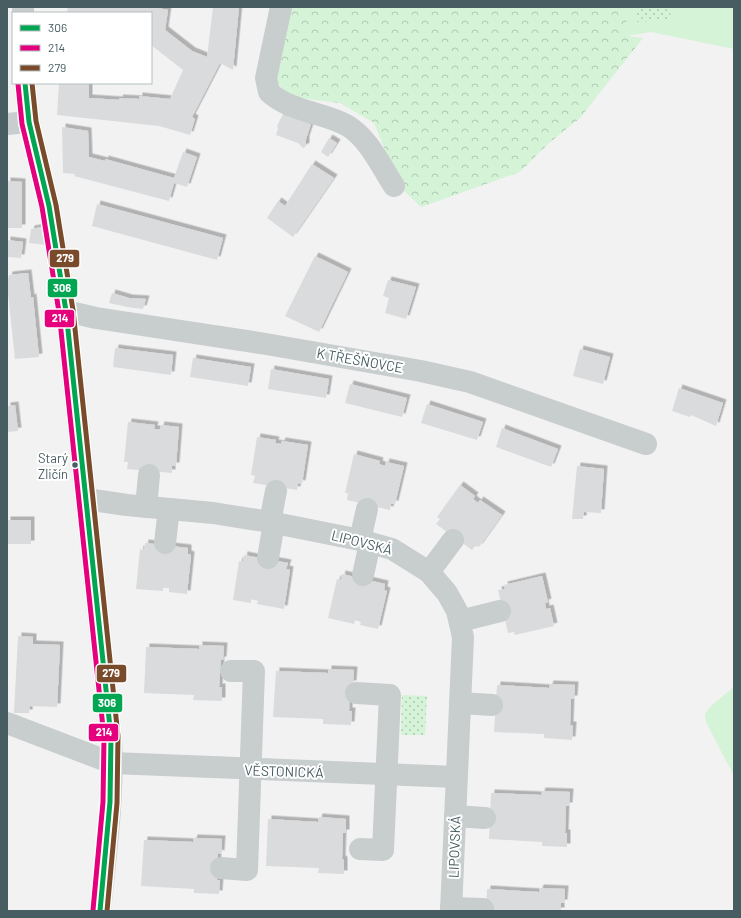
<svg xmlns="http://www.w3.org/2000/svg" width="741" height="918" font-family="Barlow,sans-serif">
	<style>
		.green { fill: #d5f3d7 }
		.forest { fill: url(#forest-crowns) }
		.park { fill: url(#park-dots) }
		.building { fill: #dadbdc; filter: url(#shadow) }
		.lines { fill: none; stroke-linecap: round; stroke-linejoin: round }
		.minor { stroke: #c8cdce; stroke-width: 22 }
		.bus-1-casing { stroke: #fff; stroke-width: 8 }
		.bus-2-casing { stroke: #fff; stroke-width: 8 }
		.bus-3-casing { stroke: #fff; stroke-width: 8 }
		.bus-1 { stroke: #00a651; stroke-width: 5 }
		.bus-2 { stroke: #e5007d; stroke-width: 5 }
		.bus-3 { stroke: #7a4b2a; stroke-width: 5 }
		.bus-dot { fill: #475d61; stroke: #fff; stroke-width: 1.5 }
		.labels { text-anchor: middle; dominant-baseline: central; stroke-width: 4; stroke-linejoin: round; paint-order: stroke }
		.bus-label { font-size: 13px; fill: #475d61; stroke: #fff; text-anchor: end }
		.street-label { font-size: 14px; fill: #475d61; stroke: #fff }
		.line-badge { stroke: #fff; stroke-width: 1.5 }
		.badge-label { font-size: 11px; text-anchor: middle; font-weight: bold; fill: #fff }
	</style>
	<defs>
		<pattern id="forest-crowns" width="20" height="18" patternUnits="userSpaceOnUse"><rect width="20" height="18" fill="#d5f3d7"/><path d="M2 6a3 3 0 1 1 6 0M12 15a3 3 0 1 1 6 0" fill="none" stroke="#afc8b2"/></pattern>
		<pattern id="park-dots" width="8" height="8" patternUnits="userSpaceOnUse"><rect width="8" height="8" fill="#d5f3d7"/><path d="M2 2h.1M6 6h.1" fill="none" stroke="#afc8b2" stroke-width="1.8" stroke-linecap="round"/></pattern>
		<filter id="shadow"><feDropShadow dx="3.5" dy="-3.5" stdDeviation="0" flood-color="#0004"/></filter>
	</defs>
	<rect width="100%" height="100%" fill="#f3f2f2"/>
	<g class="green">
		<polygon points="626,7 734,7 734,49 651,32 627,36"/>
		<polygon points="734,687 734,776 706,722 705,714 712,705"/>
	</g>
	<polygon class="forest" points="288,7 626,7 627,36 643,38 580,118 549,143 520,172 421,207 400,187 374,123 340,103 291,97 274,80"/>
	<g class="park">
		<polygon points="637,7 670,7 671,20 637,22"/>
		<polygon points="402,695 427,696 425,735 401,735"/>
	</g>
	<g class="building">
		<polygon points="67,7 153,7 168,10 165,30 192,51 207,57 213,7 239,7 233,70 220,63 192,117 195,119 190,135 159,126 57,115 59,83 89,83 89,98 120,100 119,98 139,99 139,96 170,99 183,70 151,45 151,13 68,13"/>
		<polygon points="283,114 311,124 306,139 306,146 303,148 298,143 276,135 278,129 277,126"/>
		<polygon points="62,127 88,131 89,157 105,161 105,159 174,178 183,152 197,157 187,187 174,183 169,201 74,176 75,174 63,173"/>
		<polygon points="329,138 337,143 328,157 321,152"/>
		<polygon points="312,164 334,178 293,237 267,218 278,201 285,206"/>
		<polygon points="7,181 22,182 22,228 7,228"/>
		<polygon points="97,204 223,238 217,260 92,226"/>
		<polygon points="42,227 47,245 29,243 31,229"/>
		<polygon points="7,240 23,242 21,258 7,257"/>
		<polygon points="315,256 348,272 319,332 285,316"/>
		<polygon points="28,273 31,298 33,297 39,357 15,359 7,284 9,275"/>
		<polygon points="388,280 416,287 406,319 385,313 389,298 383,296"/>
		<polygon points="112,293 129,298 146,299 143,309 127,307 109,303"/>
		<polygon points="115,348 173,355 171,375 113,367"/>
		<polygon points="580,349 610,357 603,384 573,376"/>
		<polygon points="193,358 251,367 248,386 190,377"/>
		<polygon points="271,369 329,379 326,398 268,389"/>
		<polygon points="350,384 407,398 402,417 345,403"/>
		<polygon points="679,388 723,403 716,426 691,415 690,417 672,411"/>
		<polygon points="427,404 483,422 477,440 421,423"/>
		<polygon points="15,405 18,431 7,432 7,406"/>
		<polygon points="128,422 155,425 154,429 160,429 161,425 179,427 176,466 172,466 172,473 127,469 128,462 124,462"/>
		<polygon points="502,428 558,449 551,467 496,447"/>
		<polygon points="257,437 276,440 275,443 281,444 282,441 308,445 302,484 298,483 297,490 253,483 255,476 251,475"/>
		<polygon points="354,454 380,461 379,464 385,466 386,462 404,466 395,504 391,504 390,510 347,500 348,493 345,493"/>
		<polygon points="577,466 604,469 601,513 584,512 583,519 572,519"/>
		<polygon points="460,485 475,496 473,499 478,503 480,500 502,515 479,547 476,545 472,550 436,524 440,519 437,517"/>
		<rect x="7" y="520" width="24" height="24"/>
		<polygon points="145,543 188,548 188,554 191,555 187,594 169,592 169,588 163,588 163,591 136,589 140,549 144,550"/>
		<polygon points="244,555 288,563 286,569 290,570 284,609 257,604 258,601 251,599 251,603 233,600 239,561 243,562"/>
		<polygon points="342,574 385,584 384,590 387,591 378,629 360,625 361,622 355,620 354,624 328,618 337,579 341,580"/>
		<polygon points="542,576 548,602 545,603 546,609 550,608 554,626 515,635 514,632 508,633 498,590 505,589 504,585"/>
		<polygon points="18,636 33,637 33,644 60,645 57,707 30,706 29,713 14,713"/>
		<polygon points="199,645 224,646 223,660 221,660 219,687 222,687 222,701 193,700 194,695 144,693 146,647 199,649"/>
		<polygon points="328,669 354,670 353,684 350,684 349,711 352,711 351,725 323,724 323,719 273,717 276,671 328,673"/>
		<polygon points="550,684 575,685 574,699 571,699 570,725 573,725 572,740 544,738 544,734 494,732 497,685 549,688"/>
		<polygon points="542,791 570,792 569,806 566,806 565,833 567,833 567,847 542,846 542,842 489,839 491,793 541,795"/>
		<polygon points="319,817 346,819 346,833 343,833 342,859 344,860 344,874 318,873 319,868 266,866 268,819 318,822"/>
		<polygon points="194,838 222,839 221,854 218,853 217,880 220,880 219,894 194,893 194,889 141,886 144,840 193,842"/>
		<polygon points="540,888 565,889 564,903 561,903 561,911 486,911 487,889 539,892"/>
	</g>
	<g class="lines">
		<g class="minor">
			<polyline points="23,7 23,13"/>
			<path d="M281 7 266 78 269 92C290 112 324 112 348 126 369 139 381 166 394 186"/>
			<path d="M25 83 29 122 49 206 66 311 111 737C114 795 106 853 100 911"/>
			<polyline points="7,124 29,122"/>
			<polyline points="66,311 96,318 266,344 421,371 470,382 646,444"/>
			<polyline points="86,499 127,505 213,513 270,522 360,540 392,549 429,572 447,593 457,611 463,637 451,911"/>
			<polyline points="146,507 149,475"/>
			<polyline points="270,522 276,491"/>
			<polyline points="360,540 367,509"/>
			<polyline points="165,543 169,509"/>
			<polyline points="268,558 274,523"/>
			<polyline points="429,572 453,540"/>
			<polyline points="363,575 370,543"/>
			<polyline points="460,621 500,611"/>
			<polyline points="356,693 390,695 383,850 360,849"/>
			<polyline points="460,703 492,705"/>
			<polyline points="7,723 112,763 456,777"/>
			<polyline points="455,816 485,818"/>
			<polyline points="221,868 247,870 254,671 231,671"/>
			<polyline points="451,908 483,909"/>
		</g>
		<g class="bus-1-casing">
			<polyline id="bus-1" points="25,83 29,122 49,206 66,311 111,737 110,802 100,911"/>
		</g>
		<g class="bus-2-casing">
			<polyline id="bus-2" points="18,84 22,124 42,207 59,312 104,737 103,802 93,910"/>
		</g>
		<g class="bus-3-casing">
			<polyline id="bus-3" points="32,83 36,121 56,205 73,310 118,736 117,803 107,911"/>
		</g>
		<use href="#bus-1" class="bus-1"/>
		<use href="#bus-2" class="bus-2"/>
		<use href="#bus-3" class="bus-3"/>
	</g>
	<circle class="bus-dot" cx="75" cy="465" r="3.5"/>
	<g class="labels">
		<g class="bus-label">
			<text x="68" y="458">Starý<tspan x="68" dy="16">Zličín</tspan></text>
		</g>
		<g class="street-label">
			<text transform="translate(360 360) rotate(10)">K TŘEŠŇOVCE</text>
			<text transform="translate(362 542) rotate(14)">LIPOVSKÁ</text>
			<text transform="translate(284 771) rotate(2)">VĚSTONICKÁ</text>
			<text transform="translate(454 847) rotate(-88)">LIPOVSKÁ</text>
		</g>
	</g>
	<g class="line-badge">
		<rect x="49" y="249" width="31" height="19" rx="4" fill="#7a4b2a"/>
		<rect x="47" y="278" width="31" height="20" rx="4" fill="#00a651"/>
		<rect x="44" y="309" width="31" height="19" rx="4" fill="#e5007d"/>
		<rect x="96" y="664" width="31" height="19" rx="4" fill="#7a4b2a"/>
		<rect x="92" y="693" width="31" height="20" rx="4" fill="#00a651"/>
		<rect x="88" y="723" width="31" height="19" rx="4" fill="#e5007d"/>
	</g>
	<g class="badge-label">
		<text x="65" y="262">279</text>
		<text x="62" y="292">306</text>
		<text x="60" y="322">214</text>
		<text x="111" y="677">279</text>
		<text x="107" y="707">306</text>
		<text x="104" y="736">214</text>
	</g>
	<rect width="741" height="918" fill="none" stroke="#475d61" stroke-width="16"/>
	<rect x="12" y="12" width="140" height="72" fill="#ffffff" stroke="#b5bec0"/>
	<rect x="20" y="25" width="20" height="6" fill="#00a651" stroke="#b5bec0"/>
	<text x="48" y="32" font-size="12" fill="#475d61">306</text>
	<rect x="20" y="45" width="20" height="6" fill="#e5007d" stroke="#b5bec0"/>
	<text x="48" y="52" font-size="12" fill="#475d61">214</text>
	<rect x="20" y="65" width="20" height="6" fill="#7a4b2a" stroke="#b5bec0"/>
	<text x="48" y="72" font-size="12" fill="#475d61">279</text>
</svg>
